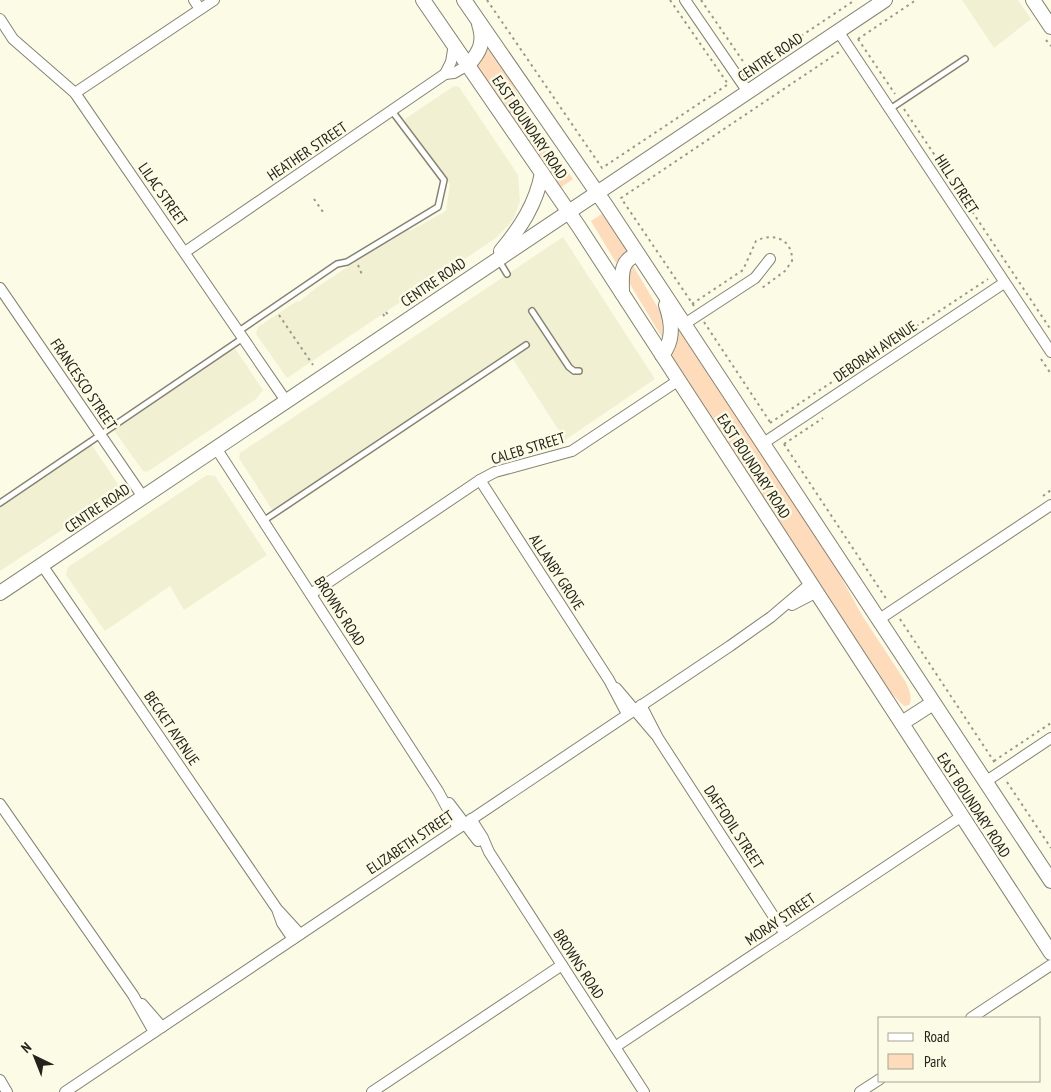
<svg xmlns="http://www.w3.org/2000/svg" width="1051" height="1092" font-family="'PT Sans Narrow',sans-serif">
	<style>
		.built { fill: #f2f0d2 }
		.green { fill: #fedbba }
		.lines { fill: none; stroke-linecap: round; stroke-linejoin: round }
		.lane-casing { stroke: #868471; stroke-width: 8 }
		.street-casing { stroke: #868471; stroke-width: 12 }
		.secondary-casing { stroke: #868471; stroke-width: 16 }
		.path { stroke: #999989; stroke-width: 2; stroke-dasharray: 2.5 4; stroke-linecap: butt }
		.lane { stroke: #fff; stroke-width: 5 }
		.street { stroke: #fff; stroke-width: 10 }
		.secondary { stroke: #fff; stroke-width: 14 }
		.labels { text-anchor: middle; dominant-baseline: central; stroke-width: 5; stroke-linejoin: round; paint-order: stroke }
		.street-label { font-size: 15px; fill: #23231b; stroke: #fcfbe5 }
	</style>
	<rect width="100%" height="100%" fill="#fcfbe5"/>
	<g class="built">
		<polygon points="962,0 1018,0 1031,19 994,48"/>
		<polygon points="454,86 459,87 518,175 520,201 514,218 508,226 496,238 287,378 256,334 258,327 297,301 299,302 316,288 407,227 410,231 446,211 450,184 405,124 405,119"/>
		<polygon points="563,237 655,379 565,440 509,353 273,511 239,458 240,453"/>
		<polygon points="234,347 263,390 256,399 147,472 143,471 113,429"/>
		<polygon points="91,444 120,487 119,492 0,571 0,505"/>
		<polygon points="207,475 215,476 267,555 184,610 170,586 105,631 66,575 68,567"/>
	</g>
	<g class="green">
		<path d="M487 49C503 57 515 92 525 108 540 132 557 155 573 179L560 188 477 67 476 64Z"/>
		<polygon points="602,214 627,250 627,254 618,266 591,221"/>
		<polygon points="632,264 661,313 663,339 627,279 626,267"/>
		<path d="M678 329 831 559 863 617 905 681C909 689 913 697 909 705L904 706 888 690 671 357Z"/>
	</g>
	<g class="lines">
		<g class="lane-casing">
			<g id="lane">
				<polyline points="890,109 965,59"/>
				<polyline points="498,259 507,274"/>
				<polyline points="532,311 569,367 574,371 579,371"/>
				<polyline points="239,331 337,264 347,262 438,207 444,180 392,111"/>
				<polyline points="0,503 243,338"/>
				<polyline points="263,521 526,345"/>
			</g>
		</g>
		<g class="street-casing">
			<g id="street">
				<polyline points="194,0 200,9"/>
				<polyline points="685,0 748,92"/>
				<polyline points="0,19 13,39 75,93 286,401"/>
				<polyline points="838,31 1051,352"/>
				<polyline points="445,74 454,73 468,65"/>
				<polyline points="75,93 214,0"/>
				<polyline points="185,252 445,74 451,62 454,44"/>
				<polyline points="0,288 143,497"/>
				<polyline points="683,325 755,278 770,259"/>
				<polyline points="762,444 1004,283"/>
				<polyline points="216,448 438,791 458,828"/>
				<polyline points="480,480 609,680 627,714"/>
				<polyline points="42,565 277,909 282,923 293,939"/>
				<polyline points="311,594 480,480 495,472 572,451 679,380"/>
				<polyline points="792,605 817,592"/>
				<polyline points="878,620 1051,505"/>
				<polyline points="616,688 655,734"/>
				<polyline points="641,705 658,738 785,934"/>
				<polyline points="985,782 1051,738"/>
				<polyline points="449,803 478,841"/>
				<polyline points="0,804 133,995 154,1032"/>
				<polyline points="471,819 483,838 489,852 644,1092"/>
				<polyline points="279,911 300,934"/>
				<polyline points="142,1004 162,1027"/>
				<polyline points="971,1018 1051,965"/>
				<polyline points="615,1047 962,816"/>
				<polyline points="0,1080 7,1092"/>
				<polyline points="65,1092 730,646 771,617 811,583"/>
				<polyline points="372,1092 562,965"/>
				<polyline points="860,1092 880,1079"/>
			</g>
		</g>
		<g class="secondary-casing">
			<g id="secondary">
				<polyline points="423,0 579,227 1051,953"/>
				<polyline points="464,0 607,207 1051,881"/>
				<polyline points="1033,0 1051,27"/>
				<path d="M468 65C480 52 485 42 479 24"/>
				<path d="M501 251C521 227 536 204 542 173"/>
				<path d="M622 293C622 278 619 260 637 255"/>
				<path d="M662 355C674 341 672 322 666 305"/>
				<polyline points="0,593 885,0"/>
				<polyline points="902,723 933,703"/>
			</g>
		</g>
		<g class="path">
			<polyline points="487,0 602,168 730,83"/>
			<polyline points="670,0 728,84"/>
			<polyline points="701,0 749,70"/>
			<polyline points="858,39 916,0"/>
			<polyline points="858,39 895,94"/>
			<polyline points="1046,40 1051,46"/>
			<polyline points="747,72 855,0"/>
			<polyline points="904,109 1051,330"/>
			<polyline points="314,199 323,212"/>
			<polyline points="358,265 363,277"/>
			<path d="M692 304 743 270 756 241C773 232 793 239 792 261L785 271 762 288"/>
			<polyline points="694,306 621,198 839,52"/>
			<polyline points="386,312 388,315"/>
			<polyline points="383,314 385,317"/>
			<polyline points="279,315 313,365"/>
			<polyline points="704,322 772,425"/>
			<polyline points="1041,359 1051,374"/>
			<polyline points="770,423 988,279"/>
			<polyline points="784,444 887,600"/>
			<polyline points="784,444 823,418"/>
			<polyline points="1043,496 1051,490"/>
			<polyline points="900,619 995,763"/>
			<polyline points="994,761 1051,723"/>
			<polyline points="1007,782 1051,848"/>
		</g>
		<use href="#lane" class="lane"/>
		<use href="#street" class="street"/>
		<use href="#secondary" class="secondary"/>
	</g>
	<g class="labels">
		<g class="street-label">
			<text transform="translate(770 57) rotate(-34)">CENTRE ROAD</text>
			<text transform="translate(530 127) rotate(56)">EAST BOUNDARY ROAD</text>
			<text transform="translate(307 151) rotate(-34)">HEATHER STREET</text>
			<text transform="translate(957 184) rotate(57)">HILL STREET</text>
			<text transform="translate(163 194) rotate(55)">LILAC STREET</text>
			<text transform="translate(433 282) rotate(-34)">CENTRE ROAD</text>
			<text transform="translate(875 351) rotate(-34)">DEBORAH AVENUE</text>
			<text transform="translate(84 384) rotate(56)">FRANCESCO STREET</text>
			<text transform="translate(528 448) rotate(-17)">CALEB STREET</text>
			<text transform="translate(754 466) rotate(57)">EAST BOUNDARY ROAD</text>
			<text transform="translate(97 508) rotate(-34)">CENTRE ROAD</text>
			<text transform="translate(557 572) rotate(57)">ALLANBY GROVE</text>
			<text transform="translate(340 611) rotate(57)">BROWNS ROAD</text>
			<text transform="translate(172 728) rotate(56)">BECKET AVENUE</text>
			<text transform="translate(974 805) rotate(57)">EAST BOUNDARY ROAD</text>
			<text transform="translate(734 827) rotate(57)">DAFFODIL STREET</text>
			<text transform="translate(410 842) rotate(-34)">ELIZABETH STREET</text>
			<text transform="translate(780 919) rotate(-34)">MORAY STREET</text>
			<text transform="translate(579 964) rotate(57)">BROWNS ROAD</text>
		</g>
	</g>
	<rect x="878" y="1017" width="162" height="65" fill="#fcfbe5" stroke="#a5a594"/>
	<rect x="888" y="1033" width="25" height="8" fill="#ffffff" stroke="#a5a594"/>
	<text x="924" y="1042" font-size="15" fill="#23231b">Road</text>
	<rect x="888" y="1054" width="25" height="15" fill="#fedbba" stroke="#a5a594"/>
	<text x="924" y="1067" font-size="15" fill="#23231b">Park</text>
	<g transform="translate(35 1057) rotate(317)" stroke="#fcfbe5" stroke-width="4" paint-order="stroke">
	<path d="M0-4L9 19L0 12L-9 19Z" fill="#23231b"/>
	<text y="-8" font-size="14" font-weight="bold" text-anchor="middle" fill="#23231b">N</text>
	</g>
</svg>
